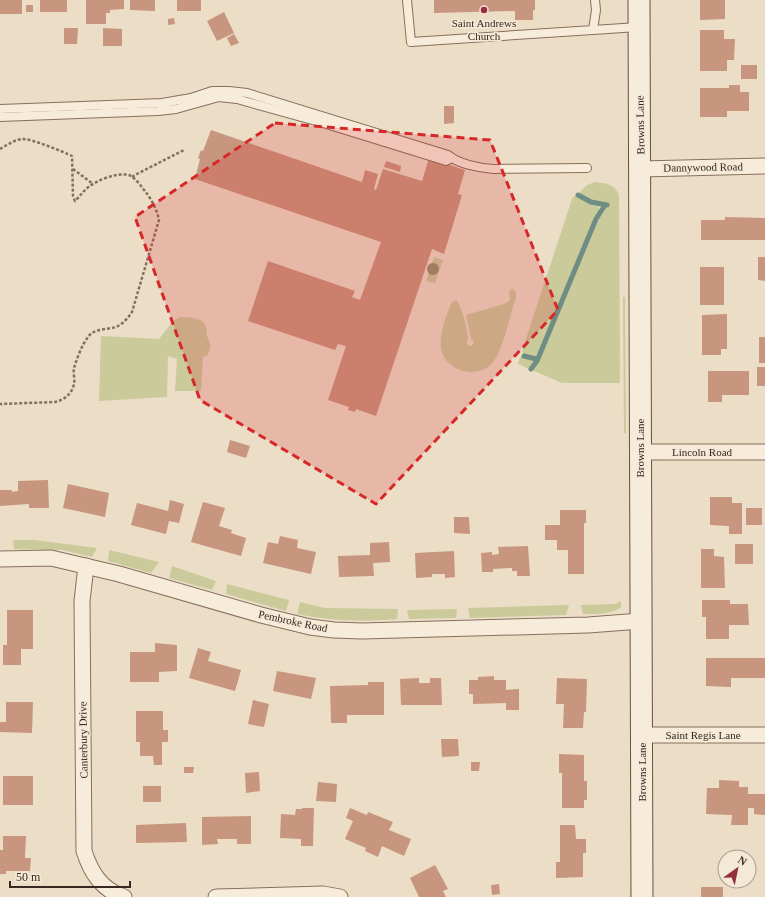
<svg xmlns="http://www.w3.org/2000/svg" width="765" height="897" font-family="'Times New Roman',serif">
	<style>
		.green { fill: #caca9b }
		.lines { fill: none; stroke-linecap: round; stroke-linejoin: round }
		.stream { stroke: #6f8e83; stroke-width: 5 }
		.building { fill: #c8957e }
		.lane-casing { stroke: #876f5d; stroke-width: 10 }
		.street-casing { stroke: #876f5d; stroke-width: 17 }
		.secondary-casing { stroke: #695040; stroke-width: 23 }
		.path { stroke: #876f5d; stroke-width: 2.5; stroke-dasharray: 3 2; stroke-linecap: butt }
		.lane { stroke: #f7ebda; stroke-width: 8 }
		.street { stroke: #f7ebda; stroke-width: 15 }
		.secondary { stroke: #f7ebda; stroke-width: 21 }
		.tree { fill: #959170 }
		.marked { fill: #d62828; fill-opacity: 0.2; stroke: #d62828; stroke-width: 3; stroke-dasharray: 8 5; stroke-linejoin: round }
		.poi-dot { fill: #93303c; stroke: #f4e8d6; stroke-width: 1.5 }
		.labels { text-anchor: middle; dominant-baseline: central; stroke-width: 3; stroke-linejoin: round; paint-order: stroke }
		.poi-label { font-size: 11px; fill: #382920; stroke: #f4e8d6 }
		.street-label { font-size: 11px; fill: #382920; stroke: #f4e8d6 }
	</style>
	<rect width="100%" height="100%" fill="#ecddc7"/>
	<g class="green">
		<path d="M595 182C605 183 616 184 619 196L620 383H562L518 364 520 357C525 356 532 358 536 361L530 367 531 369H534L596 223 605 207 608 206 607 203 593 202 578 194 587 185Z"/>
		<polygon points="575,196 592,204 599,206 599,212 594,220 537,358 524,355 522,351 572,199 573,197"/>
		<polygon points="434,257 443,260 435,283 426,281"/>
		<path d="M511 289H513L516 292V297C510 315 504 346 494 361 480 380 446 373 441 349 439 334 446 315 452 302L456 300C461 304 468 330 468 338 468 340 467 342 467 344L469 346H472L474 342 471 339 466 315 504 304 510 300 509 292Z"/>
		<polygon points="623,297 625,297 626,433 624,433"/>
		<path d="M180 317C189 318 201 316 206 326 207 329 206 333 207 336 211 346 212 346 207 356L203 357 201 391H175L177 359 168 356 167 397 99 401 101 336 159 339 173 321Z"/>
		<polygon points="13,540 34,540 97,548 92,557 62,550 14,549"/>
		<polygon points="109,550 159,562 151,573 108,561"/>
		<polygon points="172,566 216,581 212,590 169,578"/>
		<polygon points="227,584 289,600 286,611 226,594"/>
		<path d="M621 601V607C610 615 597 614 583 614L581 605 615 604Z"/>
		<path d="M300 602 325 608 398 609 397 619C363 622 330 621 297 614Z"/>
		<polygon points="569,605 566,615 470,618 468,608"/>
		<polygon points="457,609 456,618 409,619 407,610"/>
	</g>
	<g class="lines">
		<g class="stream">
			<polyline points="578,195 591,202 607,205"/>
			<polyline points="524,356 536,359"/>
			<polyline points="531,369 537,361 596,219 605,205"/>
		</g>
	</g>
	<g class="building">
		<rect x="0" y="0" width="22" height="14"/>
		<rect x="40" y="0" width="27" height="12"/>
		<polygon points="86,0 124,0 124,9 110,10 110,13 106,13 106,24 86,24"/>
		<polygon points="130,0 155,0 155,11 130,10"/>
		<rect x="177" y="0" width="24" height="11"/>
		<polygon points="434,0 535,0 535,10 533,10 533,20 515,20 515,11 434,13"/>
		<polygon points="700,0 725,0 725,19 700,20"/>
		<rect x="26" y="5" width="7" height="7"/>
		<polygon points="224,12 234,33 217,41 207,21"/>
		<polygon points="174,18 175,24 168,25 168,19"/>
		<polygon points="64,28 78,28 77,44 64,44"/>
		<polygon points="103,28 122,29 122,46 103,46"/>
		<polygon points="700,30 724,30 724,39 735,39 734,60 727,60 727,71 700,71"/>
		<polygon points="234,34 239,43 231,46 227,38"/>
		<rect x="741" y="65" width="16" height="14"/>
		<polygon points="729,85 740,85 740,92 749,92 749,111 727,111 727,117 700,117 700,88 729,88"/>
		<polygon points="444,106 454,106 454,123 444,124"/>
		<polygon points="211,130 362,182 365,170 378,174 374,189 376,190 383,169 422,181 429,158 465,170 458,194 462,195 444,254 432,249 376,416 356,409 355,412 348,410 349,407 328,400 346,346 338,344 335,350 248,321 268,261 355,291 352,297 360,300 381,242 195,179 200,159 198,158 201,150 203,151"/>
		<polygon points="386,161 401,166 400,172 384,167"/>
		<polygon points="725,217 765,218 765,240 701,240 701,220 725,220"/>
		<polygon points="758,257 765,257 765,281 758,280"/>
		<rect x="700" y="267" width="24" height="38"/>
		<polygon points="727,314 727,349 721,349 721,355 702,355 702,315"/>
		<rect x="759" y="337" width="6" height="26"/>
		<rect x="757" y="367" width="8" height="19"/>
		<polygon points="708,371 749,371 749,395 722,395 722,402 708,402"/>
		<polygon points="230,440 250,446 246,458 227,452"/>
		<polygon points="48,480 49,508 29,508 29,504 0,506 0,490 12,490 12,492 18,491 18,481"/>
		<polygon points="68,484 109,493 105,517 63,508"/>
		<polygon points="710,497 732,497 732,503 742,503 742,534 729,534 729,526 710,525"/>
		<polygon points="170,500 184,504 179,523 169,521 166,534 131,525 137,503 168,511"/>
		<polygon points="203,502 225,508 219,526 232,530 231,533 246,538 241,556 191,542"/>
		<rect x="746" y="508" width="16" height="17"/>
		<polygon points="560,510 586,510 586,523 584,523 584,574 568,574 568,550 557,550 557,540 545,540 545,525 560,525"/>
		<polygon points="454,517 469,517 470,534 454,533"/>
		<polygon points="280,536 298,540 297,548 316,552 311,574 263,563 268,542 278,544"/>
		<polygon points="389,542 390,562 373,563 374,576 339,577 338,556 370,555 370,543"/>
		<rect x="735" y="544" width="18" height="20"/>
		<polygon points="528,546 530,576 517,576 517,571 512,571 512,568 493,569 493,572 482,572 481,553 492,552 492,555 499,554 498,547"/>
		<polygon points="701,549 714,549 714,556 724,557 725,588 701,588"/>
		<polygon points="454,551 455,577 445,578 445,574 432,574 432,577 416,578 415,553"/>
		<polygon points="702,600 730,600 730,604 748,604 749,625 729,625 729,639 706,639 706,617 702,617"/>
		<polygon points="7,610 33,610 33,649 21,649 21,665 3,665 3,645 7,645"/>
		<polygon points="155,643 177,645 177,671 159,672 159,682 130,682 130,652 155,652"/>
		<polygon points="198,648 211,652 208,661 241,670 235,691 189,678"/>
		<polygon points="706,658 765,658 765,678 731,678 731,687 706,686"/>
		<polygon points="277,671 316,678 311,699 273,691"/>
		<polygon points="494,676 494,680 506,680 506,690 519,689 519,710 506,710 506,703 473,704 473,694 469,694 469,680 478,680 478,677"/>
		<polygon points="419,678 419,683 430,683 430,678 441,678 442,705 401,705 400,679"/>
		<polygon points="557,678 587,679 586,712 584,712 583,728 563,728 564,704 556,704"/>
		<polygon points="368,682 384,682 384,715 347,715 347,723 331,723 330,686 368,685"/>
		<polygon points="253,700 269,704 264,727 248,724"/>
		<polygon points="6,702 33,702 32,733 0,732 0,722 6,722"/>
		<polygon points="136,711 163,711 163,730 168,730 168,742 162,742 162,765 154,765 153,756 140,756 140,742 136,742"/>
		<polygon points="441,739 458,739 459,756 442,757"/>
		<polygon points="559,754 584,755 584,781 587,781 587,800 584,800 584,808 562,808 562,773 559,773"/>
		<polygon points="471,762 480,762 479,771 471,771"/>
		<polygon points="184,767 194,767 193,773 184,773"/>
		<polygon points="259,772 260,791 246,793 245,773"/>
		<rect x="3" y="776" width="30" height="29"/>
		<polygon points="719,780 739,781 739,787 748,787 748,794 765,794 765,815 754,814 754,808 748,808 748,825 731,825 732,815 706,814 707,788 719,788"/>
		<polygon points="318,782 337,784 336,802 316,801"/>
		<rect x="143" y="786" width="18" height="16"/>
		<polygon points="302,808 314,808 313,846 301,846 301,839 280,838 281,814 295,815 296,809 302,809"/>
		<polygon points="350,808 367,815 368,812 393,822 389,830 411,839 404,856 382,846 378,857 365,851 366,848 345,839 353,821 346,818"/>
		<polygon points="251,816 251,844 237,844 237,839 217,839 218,844 202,845 202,817"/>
		<polygon points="186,823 187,842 136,843 136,825"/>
		<polygon points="560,825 575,825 576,839 586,839 586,853 583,853 583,877 556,878 556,862 560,862"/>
		<polygon points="3,836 26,836 25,858 31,858 30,871 6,871 6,874 0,874 0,850 3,850"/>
		<polygon points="435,865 448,889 443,891 446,897 419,897 410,878"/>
		<polygon points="499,884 500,894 492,895 491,885"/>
		<rect x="701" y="887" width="22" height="10"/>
	</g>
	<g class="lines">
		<g class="lane-casing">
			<g id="lane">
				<polyline points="407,0 411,42 593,30 596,10 595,0"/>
				<polyline points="593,30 638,27"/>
				<path d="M0 109 162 103 191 98 212 91H229L247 93 448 155C458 164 480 168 493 169L587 168"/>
				<polyline points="0,117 158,111 176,109 219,97 237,99 323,123 446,161 452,158"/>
			</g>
		</g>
		<g class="street-casing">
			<g id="street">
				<polyline points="641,169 765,166"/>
				<polyline points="640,452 765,452"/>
				<polyline points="0,559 51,558 119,574 261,615 310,627 334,630 362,631 588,625 641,621"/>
				<path d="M86 566 82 601 84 851C91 873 102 890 124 897"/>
				<polyline points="642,735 765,735"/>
				<polyline points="216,897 323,894 340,897"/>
			</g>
		</g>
		<g class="secondary-casing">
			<polyline id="secondary" points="639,0 642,897"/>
		</g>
		<g class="path">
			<path d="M0 149C7 145 14 140 22 139 30 138 64 152 72 156L73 196 75 201C79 197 82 193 86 189 95 181 116 172 129 175 136 178 143 189 148 195 153 203 157 210 159 220L132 312C128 318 123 324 116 327 107 330 94 328 88 337 82 345 77 358 74 368 73 373 75 379 74 384 72 394 64 400 55 402L0 404"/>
			<polyline points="73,169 93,184"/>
			<polyline points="132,177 135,175 184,150"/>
		</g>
		<use href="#lane" class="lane"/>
		<use href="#street" class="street"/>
		<use href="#secondary" class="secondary"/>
	</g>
	<circle class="tree" cx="433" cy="269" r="6"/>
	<path class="marked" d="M275 123 490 140 558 310 376 504 200 400 135 217Z"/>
	<circle class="poi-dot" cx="484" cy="10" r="4"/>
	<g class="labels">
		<g class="poi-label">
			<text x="484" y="23">Saint Andrews<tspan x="484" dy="13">Church</tspan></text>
		</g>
		<g class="street-label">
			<text transform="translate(640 125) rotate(-91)">Browns Lane</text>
			<text transform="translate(703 167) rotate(-1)">Dannywood Road</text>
			<text transform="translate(640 448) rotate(-90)">Browns Lane</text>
			<text x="702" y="452">Lincoln Road</text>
			<text transform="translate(293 621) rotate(12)">Pembroke Road</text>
			<text x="703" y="735">Saint Regis Lane</text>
			<text transform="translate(83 740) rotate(-91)">Canterbury Drive</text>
			<text transform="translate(642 772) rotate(-90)">Browns Lane</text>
		</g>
	</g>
	<g transform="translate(737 869) rotate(33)"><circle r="19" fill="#f4e8d6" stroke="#a99c8d"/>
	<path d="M0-3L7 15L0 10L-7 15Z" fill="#93303c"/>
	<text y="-6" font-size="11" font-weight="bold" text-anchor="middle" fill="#382920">N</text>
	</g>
	<path d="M10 881v6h120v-6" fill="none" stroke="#382920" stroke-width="2"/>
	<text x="16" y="881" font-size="12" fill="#382920" stroke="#f4e8d6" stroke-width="3" paint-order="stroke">50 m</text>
</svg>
